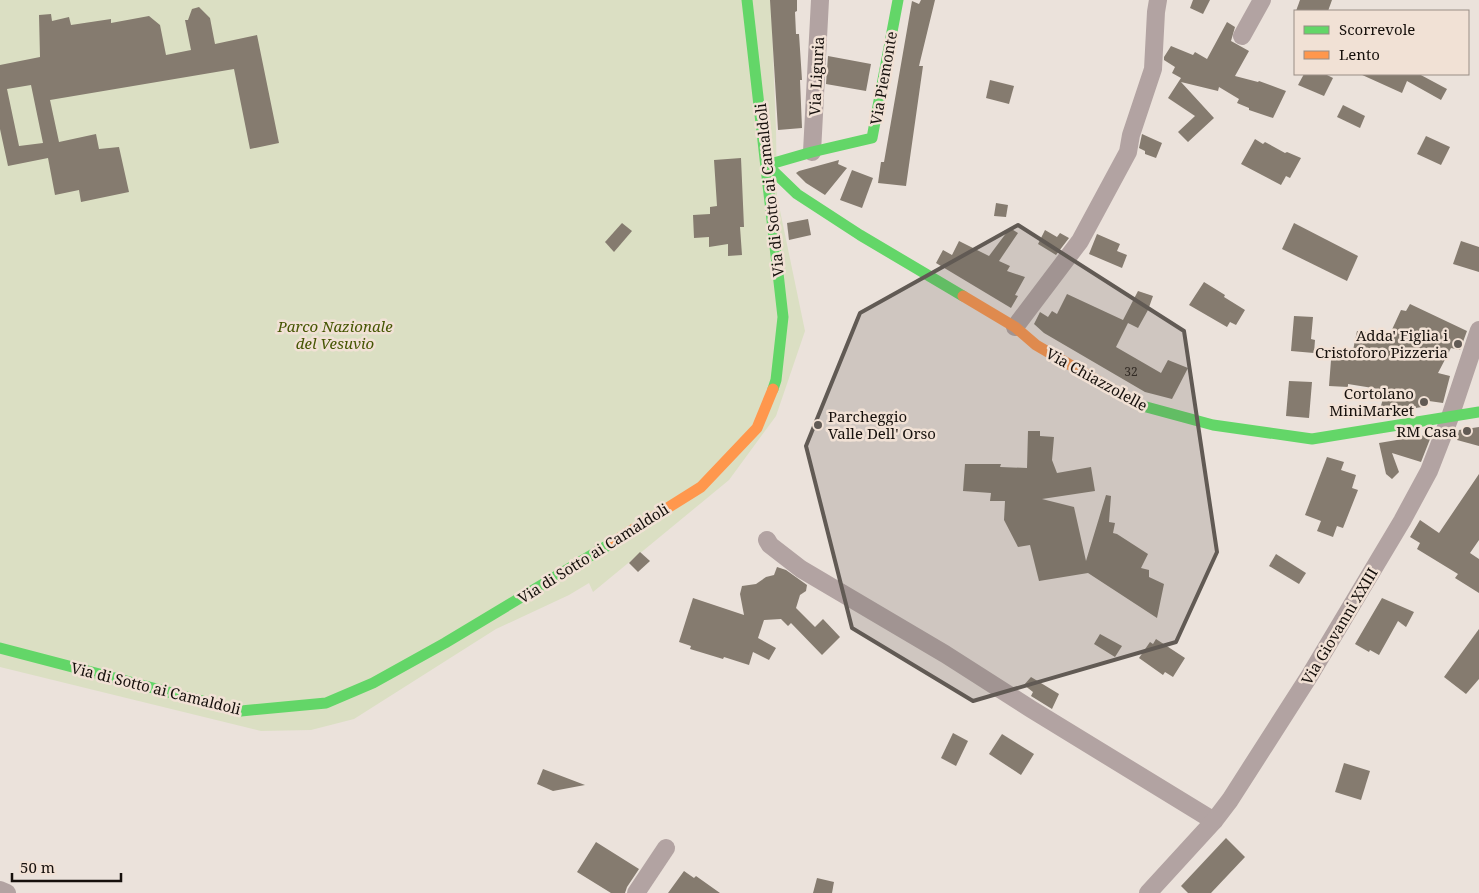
<svg xmlns="http://www.w3.org/2000/svg" width="1479" height="893" font-family="'Noto Serif',serif">
	<style>
		.green { fill: #dbdfc3 }
		.building { fill: #857b6f; fill-rule: evenodd }
		.lines { fill: none; stroke-linecap: round; stroke-linejoin: round }
		.street { stroke: #b2a3a2; stroke-width: 18 }
		.fast { stroke: #63d668; stroke-width: 11 }
		.slow { stroke: #ff974d; stroke-width: 11 }
		.marked { fill: #615a54; fill-opacity: 0.2; stroke: #615a54; stroke-width: 4; stroke-linejoin: round }
		.poi-dot { fill: #615a54; stroke: #f1e1d5; stroke-width: 2 }
		.labels { text-anchor: middle; dominant-baseline: central; stroke-width: 5; stroke-linejoin: round; paint-order: stroke }
		.number-label { font-size: 12px; fill: #322b25 }
		.street-label { font-size: 15px; fill: #16100c; stroke: #f1e1d5 }
		.park-label { font-size: 15px; font-style: italic; fill: #465603; stroke: #f1e1d5 }
		.poi-label { font-size: 15px; fill: #16100c; stroke: #f1e1d5; text-anchor: end }
	</style>
	<rect width="100%" height="100%" fill="#ebe2db"/>
	<polygon class="green" points="0,0 771,0 776,130 777,196 805,331 776,416 729,480 593,592 589,583 569,595 496,629 354,719 311,730 261,731 0,667"/>
	<g class="building">
		<polygon points="770,0 797,0 797,11 795,12 796,34 799,34 802,80 800,80 802,128 778,130"/>
		<polygon points="921,0 935,0 919,66 923,66 906,186 878,183 881,162 884,162 912,1 919,4"/>
		<polygon points="1193,0 1210,0 1203,14 1190,8"/>
		<polygon points="1300,0 1332,0 1328,11 1296,11"/>
		<path d="M199 7 210 18 215 44 257 35 279 143 250 149 234 69 50 100 59 142 96 134 99 149 119 147 129 192 81 202 79 190 55 195 48 158 8 166 0 129V65L40 57 39 15 51 14 52 21 69 17 71 25 111 19V23L149 16 160 25 166 55 191 50 185 20H188L192 9ZM31 85 43 143 19 146 7 89Z"/>
		<polygon points="1227,22 1235,27 1231,41 1249,51 1235,76 1258,82 1259,81 1286,91 1273,118 1249,110 1249,108 1237,103 1239,99 1219,87 1218,91 1181,82 1214,118 1188,142 1178,132 1195,116 1168,98 1181,78 1172,73 1175,67 1164,60 1164,57 1171,46 1193,55 1195,52 1207,59"/>
		<polygon points="828,56 871,64 866,91 826,84"/>
		<polygon points="1304,74 1325,74 1333,78 1324,96 1298,85"/>
		<polygon points="1360,74 1419,74 1447,89 1441,100 1407,81 1402,93"/>
		<polygon points="990,80 1014,86 1009,104 986,98"/>
		<polygon points="1343,105 1365,116 1360,128 1337,117"/>
		<polygon points="1142,134 1162,143 1156,158 1145,154 1145,151 1139,148"/>
		<polygon points="1426,136 1450,147 1441,165 1417,154"/>
		<polygon points="1255,139 1263,144 1265,142 1285,153 1287,152 1301,158 1290,178 1286,176 1281,185 1241,164"/>
		<polygon points="741,158 744,227 740,227 742,255 728,256 728,244 709,247 709,237 694,238 693,215 710,214 710,207 717,206 714,160"/>
		<polygon points="839,160 838,164 847,168 825,195 806,183 796,173 799,171"/>
		<polygon points="852,170 873,178 862,208 840,200"/>
		<polygon points="996,203 1008,205 1006,217 994,216"/>
		<polygon points="808,219 811,235 789,240 787,223"/>
		<polygon points="622,223 632,231 614,252 605,242"/>
		<polygon points="1294,223 1358,256 1347,281 1282,249"/>
		<polygon points="1010,228 1018,233 999,261 1010,266 1007,271 1025,277 1015,295 1018,296 1011,308 936,263 943,250 952,255 959,241 989,256"/>
		<polygon points="1045,230 1057,237 1060,233 1069,238 1056,255 1038,244"/>
		<polygon points="1097,234 1120,244 1117,251 1127,255 1122,268 1089,254"/>
		<polygon points="1461,241 1479,247 1479,272 1453,264"/>
		<polygon points="1204,282 1225,295 1224,297 1245,310 1236,325 1230,322 1227,327 1189,305"/>
		<polygon points="1138,291 1153,296 1148,310 1138,328 1128,323 1116,347 1161,373 1168,360 1188,368 1172,399 1145,392 1044,333 1034,324 1040,312 1048,317 1052,311 1057,314 1067,294 1123,320"/>
		<polygon points="1410,304 1467,331 1460,350 1451,348 1438,373 1450,376 1443,403 1429,401 1428,406 1379,414 1385,390 1348,384 1348,387 1329,386 1331,360 1351,360 1357,331 1389,336 1401,310 1406,311"/>
		<polygon points="1294,316 1313,317 1311,339 1315,340 1314,353 1291,351"/>
		<polygon points="1289,381 1312,382 1309,418 1286,416"/>
		<polygon points="1479,427 1479,446 1457,440 1459,430"/>
		<polygon points="1028,431 1040,431 1040,436 1054,437 1052,460 1057,473 1091,467 1095,491 1042,499 1074,507 1086,561 1106,495 1111,496 1109,522 1115,523 1113,533 1117,534 1148,554 1141,568 1149,570 1149,577 1164,584 1157,618 1088,573 1039,581 1030,545 1018,547 1004,520 1005,501 990,501 991,493 963,491 965,464 1001,464 1000,467 1027,468"/>
		<polygon points="1432,434 1421,462 1392,453 1399,472 1392,479 1386,474 1379,443"/>
		<polygon points="1327,457 1344,462 1341,470 1356,475 1352,488 1358,490 1343,528 1337,526 1333,537 1317,531 1321,521 1305,515"/>
		<polygon points="1479,474 1479,540 1470,553 1479,559 1479,593 1455,578 1458,574 1417,549 1420,543 1410,537 1420,520 1439,533"/>
		<polygon points="640,552 650,561 638,572 629,563"/>
		<polygon points="1276,554 1306,573 1299,584 1269,566"/>
		<polygon points="777,567 786,570 807,585 806,591 800,595 796,608 815,627 823,619 840,637 822,655 791,623 788,626 781,619 764,620 758,638 776,648 769,660 753,652 749,665 724,657 723,659 690,649 691,646 679,642 693,598 744,615 740,594 742,586 756,584 766,577 774,575"/>
		<polygon points="1382,598 1414,612 1406,627 1398,621 1379,655 1370,650 1369,652 1355,644"/>
		<polygon points="1479,629 1479,679 1466,694 1444,677"/>
		<polygon points="1100,634 1122,646 1115,657 1094,644"/>
		<polygon points="1156,639 1185,658 1173,677 1165,672 1163,675 1139,658 1150,642 1153,644"/>
		<polygon points="1031,677 1059,694 1052,709 1031,696 1033,692 1024,685"/>
		<polygon points="953,733 968,741 956,766 941,758"/>
		<polygon points="1002,734 1034,754 1021,775 989,754"/>
		<polygon points="1344,763 1370,771 1361,800 1335,792"/>
		<polygon points="543,769 585,785 553,791 537,784"/>
		<polygon points="1226,838 1245,857 1211,893 1188,893 1181,886"/>
		<polygon points="596,842 639,869 627,887 625,893 611,893 577,872"/>
		<polygon points="684,871 694,878 696,876 720,893 668,893"/>
		<polygon points="817,878 834,882 832,893 813,893"/>
	</g>
	<g class="lines">
		<g class="street">
			<polyline points="1242,36 1262,0"/>
			<polyline points="812,152 820,0"/>
			<polyline points="1015,327 1080,241 1128,152 1131,135 1153,69 1156,12 1158,0"/>
			<polyline points="767,540 770,545 801,569 945,654 1031,709 1214,821"/>
			<polyline points="0,890 7,893"/>
			<polyline points="636,893 666,848"/>
			<polyline points="1148,893 1214,821 1230,800 1310,675 1402,521 1429,471 1450,417 1479,330"/>
		</g>
		<g class="fast">
			<polyline points="747,0 783,317 776,380 773,389"/>
			<polyline points="898,0 872,138 812,152 767,165 797,194 860,235 963,296"/>
			<polyline points="1127,398 1139,405 1213,425 1312,439 1479,412"/>
			<polyline points="0,648 241,711 326,703 373,683 445,643 610,544"/>
		</g>
		<g class="slow">
			<polyline points="963,296 1015,327 1036,345 1127,398"/>
			<polyline points="610,544 701,487 757,428 773,389"/>
		</g>
	</g>
	<path class="marked" d="M1018 225 1184 331 1217 552 1176 642 973 701 852 628 806 446 860 313Z"/>
	<g class="poi-dot">
		<circle cx="1458" cy="344" r="5"/>
		<circle cx="1424" cy="402" r="5"/>
		<circle cx="818" cy="425" r="5"/>
		<circle cx="1467" cy="431" r="5"/>
	</g>
	<g class="labels">
		<g class="number-label">
			<text x="1131" y="371">32</text>
		</g>
		<g class="street-label">
			<text transform="translate(816 76) rotate(-87)">Via Liguria</text>
			<text transform="translate(883 78) rotate(-80)">Via Piemonte</text>
			<text transform="translate(769 190) rotate(-96)">Via di Sotto ai Camaldoli</text>
			<text transform="translate(1097 379) rotate(29)">Via Chiazzolelle</text>
			<text transform="translate(593 553) rotate(-32)">Via di Sotto ai Camaldoli</text>
			<text transform="translate(1339 626) rotate(-59)">Via Giovanni XXIII</text>
			<text transform="translate(156 688) rotate(14)">Via di Sotto ai Camaldoli</text>
		</g>
		<g class="park-label">
			<text x="335" y="326">Parco Nazionale<tspan x="335" dy="17">del Vesuvio</tspan></text>
		</g>
		<g class="poi-label">
			<text x="1448" y="335">Adda' Figlia i<tspan x="1448" dy="17">Cristoforo Pizzeria</tspan></text>
			<text x="1414" y="393">Cortolano<tspan x="1414" dy="17">MiniMarket</tspan></text>
			<text x="828" y="416" text-anchor="start">Parcheggio<tspan x="828" dy="17">Valle Dell' Orso</tspan></text>
			<text x="1457" y="431">RM Casa</text>
		</g>
	</g>
	<rect x="1294" y="10" width="175" height="65" fill="#f1e1d5" stroke="#998d85"/>
	<rect x="1304" y="26" width="25" height="8" fill="#63d668" stroke="#998d85"/>
	<text x="1339" y="35" font-size="15" fill="#16100c">Scorrevole</text>
	<rect x="1304" y="51" width="25" height="8" fill="#ff974d" stroke="#998d85"/>
	<text x="1339" y="60" font-size="15" fill="#16100c">Lento</text>
	<path d="M12 873v8h109v-8" fill="none" stroke="#16100c" stroke-width="2.5"/>
	<text x="20" y="873" font-size="15" fill="#16100c" stroke="#f1e1d5" stroke-width="4" paint-order="stroke">50 m</text>
</svg>
